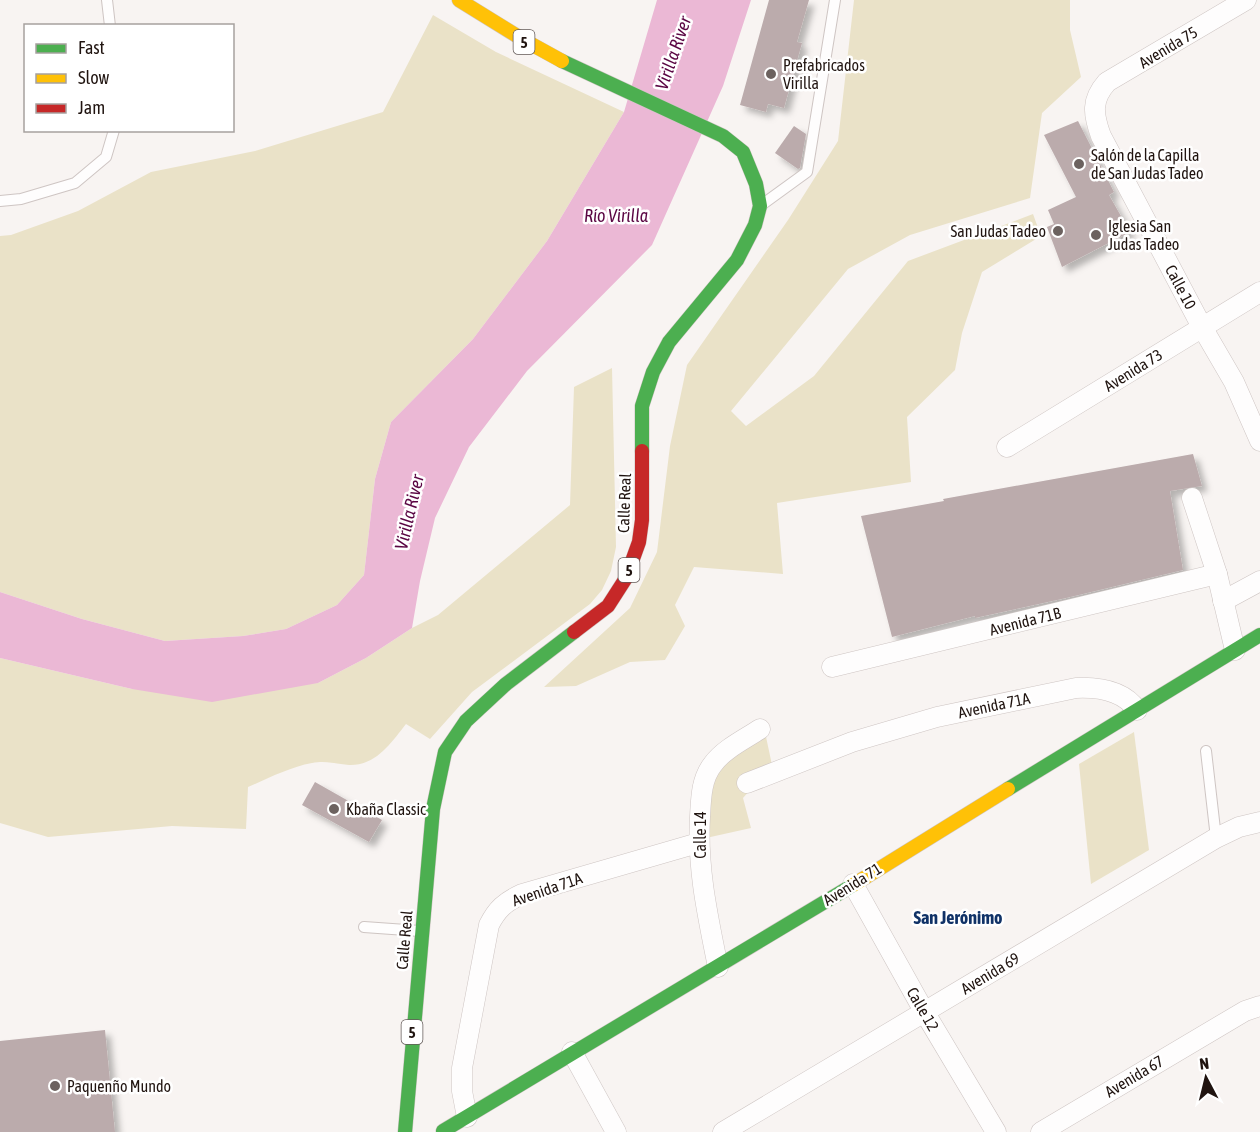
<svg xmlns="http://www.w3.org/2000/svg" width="1260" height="1132" font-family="'Asap Condensed',sans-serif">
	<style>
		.green { fill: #eae2c8 }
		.water { fill: #ebb8d5 }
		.building { fill: #bbabac; filter: url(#shadow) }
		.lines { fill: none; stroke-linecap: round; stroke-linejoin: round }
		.lane-casing { stroke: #cec5c3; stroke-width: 12 }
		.street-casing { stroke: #cec5c3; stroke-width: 21 }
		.fast-casing { stroke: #cec5c3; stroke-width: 15 }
		.slow-casing { stroke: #cec5c3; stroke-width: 15 }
		.jam-casing { stroke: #cec5c3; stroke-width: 15 }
		.lane { stroke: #fefdfd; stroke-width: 10 }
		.street { stroke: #fefdfd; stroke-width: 20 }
		.fast { stroke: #4caf50; stroke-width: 14 }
		.slow { stroke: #ffc107; stroke-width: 14 }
		.jam { stroke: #c62828; stroke-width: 14 }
		.poi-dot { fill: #6c625f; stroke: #fff; stroke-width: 2 }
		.labels { text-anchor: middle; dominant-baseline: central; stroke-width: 5; stroke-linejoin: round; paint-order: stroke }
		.shield { fill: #fff; stroke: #635a58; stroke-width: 1.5 }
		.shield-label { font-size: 15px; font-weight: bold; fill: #201410 }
		.street-label { font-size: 16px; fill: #201410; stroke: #fff }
		.poi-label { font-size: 16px; fill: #201410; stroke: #fff; text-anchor: start }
		.water-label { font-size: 18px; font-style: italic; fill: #5a0543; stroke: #fff }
		.neighbourhood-label { font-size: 18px; font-weight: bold; fill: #103267; stroke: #fff }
	</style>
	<defs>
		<filter id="shadow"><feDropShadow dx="5.5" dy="5.5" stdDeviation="3" flood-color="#0004"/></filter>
	</defs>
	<rect width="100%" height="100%" fill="#f8f4f2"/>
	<g class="green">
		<polygon points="854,0 1070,0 1070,30 1081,77 1042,113 1030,198 910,235 848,269 731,411 746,426 814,376 908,261 1033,214 1041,236 982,272 962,333 955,370 907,417 911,482 777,503 783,574 694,567 675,605 685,626 665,660 630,662 576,686 544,687 630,608 657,552 670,446 687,365 788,220 838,141"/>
		<polygon points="433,15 496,52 624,112 547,241 473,339 391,422 375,479 364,575 337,605 286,629 243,636 165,641 82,619 0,592 0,236 11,235 78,211 151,172 255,151 383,112"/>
		<path d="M612 368 616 547 611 571 602 590 590 604 472 692 430 739 406 724C391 743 376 766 349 765 336 764 326 760 312 763 290 767 269 778 248 787L246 829 172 826 48 837 0 823V658L132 689 318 683 366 658 412 628 438 615 570 505 574 387Z"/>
		<path d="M765 732 772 765 743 798 751 828 706 838C706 824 704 807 708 794 717 764 741 749 765 732Z"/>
		<polygon points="1134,732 1149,850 1091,884 1079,764"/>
	</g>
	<polygon class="water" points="657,0 751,0 723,86 652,245 527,371 469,447 435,518 420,581 412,628 366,658 318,683 212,702 132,689 0,658 0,592 82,619 165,641 243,636 286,629 337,605 364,575 375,479 391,422 473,339 547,241 624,112"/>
	<g class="building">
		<polygon points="769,0 809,0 797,42 802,43 784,108 768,104 766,112 740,105"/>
		<polygon points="1078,121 1114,192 1109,195 1130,232 1062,267 1047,227 1054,224 1048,210 1076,197 1044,135"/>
		<polygon points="794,126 806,134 800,168 798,169 775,153"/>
		<polygon points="1193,454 1202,486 1170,491 1183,570 1066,598 975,618 975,616 892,637 861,516 944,501 943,499"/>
		<polygon points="315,782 382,820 369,842 302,805"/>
		<polygon points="105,1030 115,1132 0,1132 0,1041"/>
	</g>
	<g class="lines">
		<g class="lane-casing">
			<g id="lane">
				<polyline points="107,0 110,26"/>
				<polyline points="0,201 21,199 75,183 106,157 114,130"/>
				<polyline points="763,204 807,172 835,0"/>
				<polyline points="1206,751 1216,838"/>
				<polyline points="364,927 420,931"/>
			</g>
		</g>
		<g class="street-casing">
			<g id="street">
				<path d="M1246 0 1107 82C1091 100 1093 114 1101 136L1202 327 1234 382 1260 441"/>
				<polyline points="1007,447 1260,292"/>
				<polyline points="1192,498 1217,574 1235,650"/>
				<polyline points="1223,601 1260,581"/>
				<polyline points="832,667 1217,574"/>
				<path d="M747 783 852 742 937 717 1076 688C1098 687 1123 690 1137 710"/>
				<polyline points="853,884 925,1013 996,1132"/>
				<path d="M718 967C708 917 697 869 700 817 701 799 701 779 713 764 724 749 745 739 760 729"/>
				<polyline points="572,1052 616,1132"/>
				<path d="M467 1117 462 1091V1068L489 925C497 909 505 902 522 894L698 843"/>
				<polyline points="723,1132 1216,838 1239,827 1260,822"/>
				<polyline points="1041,1132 1245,1011 1260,1006"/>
			</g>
		</g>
		<g class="fast-casing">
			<g id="fast">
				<polyline points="562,61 723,136 743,152 756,184 760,206 755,225 737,260 669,342 653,372 642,406 642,451"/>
				<polyline points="1008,789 1260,635"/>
				<polyline points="443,1131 853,885"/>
				<polyline points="405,1132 433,809 445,752 466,721 506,684 574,632"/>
			</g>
		</g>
		<g class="slow-casing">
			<g id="slow">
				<polyline points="459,0 522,39 562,61"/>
				<polyline points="853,885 1008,789"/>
			</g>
		</g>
		<g class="jam-casing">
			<polyline id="jam" points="574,632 608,606 626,578 639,542 642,520 642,451"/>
		</g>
		<use href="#lane" class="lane"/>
		<use href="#street" class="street"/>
		<use href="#fast" class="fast"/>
		<use href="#slow" class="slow"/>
		<use href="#jam" class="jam"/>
	</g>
	<g class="poi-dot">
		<circle cx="771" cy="74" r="6"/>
		<circle cx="1079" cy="164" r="6"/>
		<circle cx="1058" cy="231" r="6"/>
		<circle cx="1096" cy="235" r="6"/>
		<circle cx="334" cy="809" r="6"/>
		<circle cx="55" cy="1086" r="6"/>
	</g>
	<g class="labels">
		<g class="shield">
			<rect x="513.5" y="30" width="21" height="24" rx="4.5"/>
			<rect x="618.5" y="558" width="21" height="24" rx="4.5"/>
			<rect x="401.5" y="1020" width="21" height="24" rx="4.5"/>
		</g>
		<g class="shield-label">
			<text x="524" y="42">5</text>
			<text x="629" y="570">5</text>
			<text x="412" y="1032">5</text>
		</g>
		<g class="street-label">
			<text transform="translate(1168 47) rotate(-31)">Avenida 75</text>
			<text transform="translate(1181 287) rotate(62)">Calle 10</text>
			<text transform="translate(1133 370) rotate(-32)">Avenida 73</text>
			<text transform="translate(624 503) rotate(-88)">Calle Real</text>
			<text transform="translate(1025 621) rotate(-14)">Avenida 71B</text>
			<text transform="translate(994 705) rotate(-12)">Avenida 71A</text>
			<text transform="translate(700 835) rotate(-90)">Calle 14</text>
			<text transform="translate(852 884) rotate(-32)">Avenida 71</text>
			<text transform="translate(547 889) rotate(-19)">Avenida 71A</text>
			<text transform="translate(404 940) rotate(-85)">Calle Real</text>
			<text transform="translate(990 973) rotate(-31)">Avenida 69</text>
			<text transform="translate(923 1009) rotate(60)">Calle 12</text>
			<text transform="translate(1134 1076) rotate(-31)">Avenida 67</text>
		</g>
		<g class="poi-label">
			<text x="783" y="65">Prefabricados<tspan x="783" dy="18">Virilla</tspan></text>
			<text x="1091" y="155">Salón de la Capilla<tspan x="1091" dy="18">de San Judas Tadeo</tspan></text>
			<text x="1108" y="226">Iglesia San<tspan x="1108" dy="18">Judas Tadeo</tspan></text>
			<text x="1046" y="231" text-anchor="end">San Judas Tadeo</text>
			<text x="346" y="809">Kbaña Classic</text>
			<text x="67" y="1086">Paquenño Mundo</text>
		</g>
		<g class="water-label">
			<text transform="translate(673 53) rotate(-71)">Virilla River</text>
			<text x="616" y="215">Río Virilla</text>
			<text transform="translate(409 512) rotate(-77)">Virilla River</text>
		</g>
		<g class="neighbourhood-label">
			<text x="958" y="917">San Jerónimo</text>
		</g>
	</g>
	<rect x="24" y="24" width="210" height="108" fill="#ffffff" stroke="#a6a19f" stroke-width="1.5"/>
	<rect x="36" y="44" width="30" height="9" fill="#4caf50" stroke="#a6a19f" stroke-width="1.5"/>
	<text x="78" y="54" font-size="18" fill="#201410">Fast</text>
	<rect x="36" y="74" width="30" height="9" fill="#ffc107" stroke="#a6a19f" stroke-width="1.5"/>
	<text x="78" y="84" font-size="18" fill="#201410">Slow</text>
	<rect x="36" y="104" width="30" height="9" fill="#c62828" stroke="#a6a19f" stroke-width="1.5"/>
	<text x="78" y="114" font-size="18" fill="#201410">Jam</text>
	<g transform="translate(1206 1078) rotate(353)" stroke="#ffffff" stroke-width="4.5" paint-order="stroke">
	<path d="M0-4.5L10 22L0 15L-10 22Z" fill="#201410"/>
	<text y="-9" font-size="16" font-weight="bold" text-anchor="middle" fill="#201410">N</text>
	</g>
</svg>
